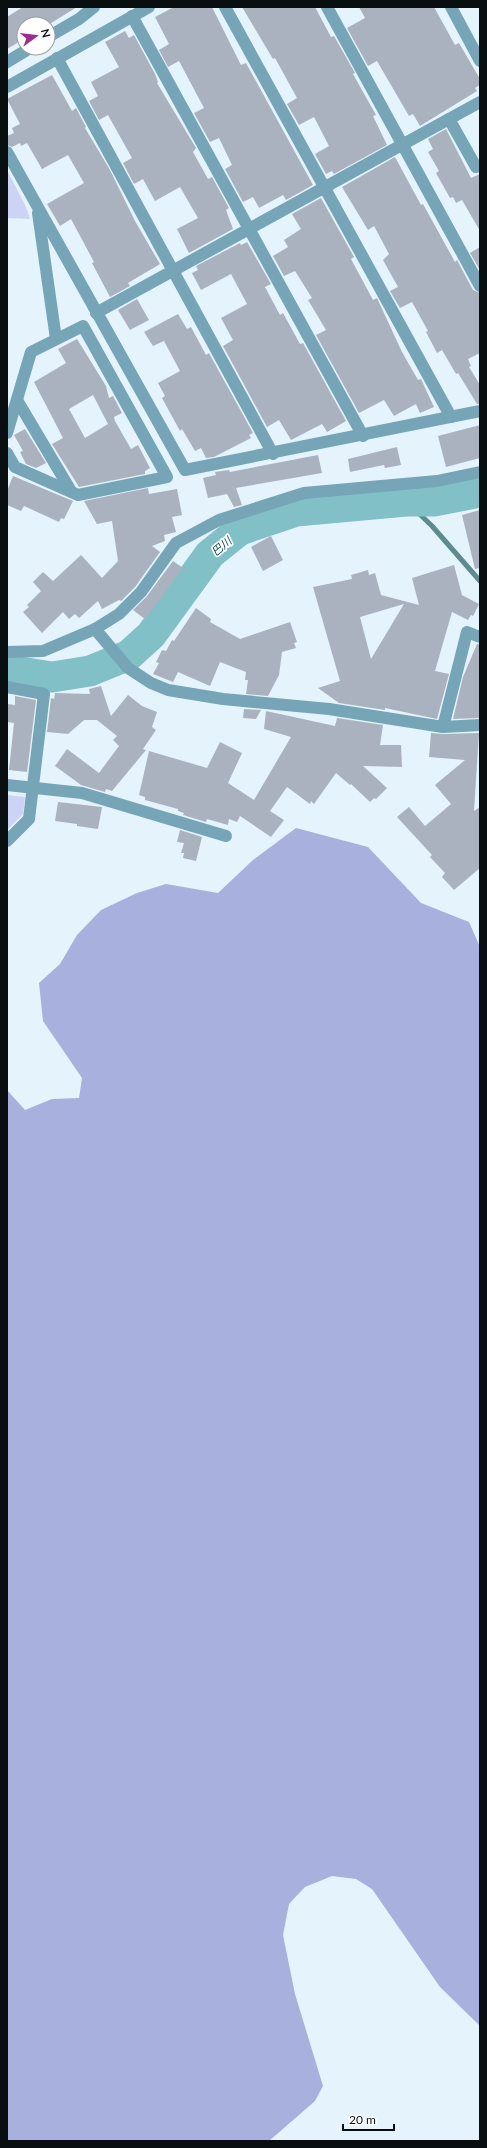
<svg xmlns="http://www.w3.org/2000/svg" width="487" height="2148" font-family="Lato,'Noto Sans JP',sans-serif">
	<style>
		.green { fill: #cdd3f4 }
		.forest { fill: #a8b0dd }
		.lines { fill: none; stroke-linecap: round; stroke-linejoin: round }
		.stream { stroke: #5c8b90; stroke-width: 5 }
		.river { stroke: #80c0c6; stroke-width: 31 }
		.building { fill: #aab2bf; fill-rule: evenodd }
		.street { stroke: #75a5b6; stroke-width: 12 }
		.labels { text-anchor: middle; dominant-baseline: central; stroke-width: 3.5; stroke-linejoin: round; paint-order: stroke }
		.water-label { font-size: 11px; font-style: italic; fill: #0e494e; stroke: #fff }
	</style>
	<rect width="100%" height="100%" fill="#e5f3fd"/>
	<g class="green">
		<polygon points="7,170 26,207 30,219 7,218"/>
		<polygon points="7,795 25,797 23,814 7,830"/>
	</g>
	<polygon class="forest" points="296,828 368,847 421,903 469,922 480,947 480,2026 440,1987 372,1889 356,1879 332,1876 305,1887 289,1904 283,1935 295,1994 323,2086 315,2101 269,2141 7,2141 7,1090 25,1110 52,1099 79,1098 82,1078 43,1021 39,983 60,964 77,935 101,910 137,893 166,884 218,893 253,860"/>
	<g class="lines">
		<polyline class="stream" points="406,501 432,526 480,581"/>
		<polyline class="river" points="7,670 52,677 90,671 129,655 151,635 210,554 240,530 296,511 406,501 434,501 480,492"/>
	</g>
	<g class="building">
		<polygon points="23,7 77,7 48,25 24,24 24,39 7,49 7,17"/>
		<polygon points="174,7 212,7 241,65 246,63 313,185 286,200 283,195 259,208 253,197 243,202 225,169 232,165 219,138 210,142 194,113 204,108 179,61 168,67 159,50 169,44 155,17"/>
		<polygon points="242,7 315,7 331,37 334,36 355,73 353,74 376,115 373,116 387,145 334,174 332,171 326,174 315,154 329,146 314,117 299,125 287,104 297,98 275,58 273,59"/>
		<polygon points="359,7 434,7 455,45 459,43 480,79 480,85 475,88 477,91 420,126 413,114 409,116 377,61 368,66 347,28 365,18"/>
		<polygon points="125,31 129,38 134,35 155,74 158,82 157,83 196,148 193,152 208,179 212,177 229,208 226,210 233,229 189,253 177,229 198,218 180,187 155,201 143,179 134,184 123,163 132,158 108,115 99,120 89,101 98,96 91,82 119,67 105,42"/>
		<polygon points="52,75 72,111 76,108 86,127 85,128 110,170 135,221 160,264 128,283 130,286 110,297 92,263 94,262 71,219 60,226 47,204 84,183 68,155 42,169 27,143 21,146 20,143 12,147 7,145 7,136 14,133 12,128 20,124 7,99"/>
		<polygon points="446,129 471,178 480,174 480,231 462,200 456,203 453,197 450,198 436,173 439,171 428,152 433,149 428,139"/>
		<polygon points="395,157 421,205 423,204 455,262 457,260 473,290 480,293 480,353 468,359 471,366 469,367 480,385 480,404 477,404 458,373 456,374 442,350 437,353 426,332 428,331 412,302 400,308 390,291 398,287 383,260 389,254 374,226 368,230 342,187"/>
		<polygon points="321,198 354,257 351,259 373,300 377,298 402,352 418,380 421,379 434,407 420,413 416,404 394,416 384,400 359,413 316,335 326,330 308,300 312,298 295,271 284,276 273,256 288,247 284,240 301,229 292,214"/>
		<polygon points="247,242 271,284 265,287 280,315 283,313 300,344 303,343 346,421 327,432 322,424 291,440 279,420 267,427 223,346 233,340 221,318 247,304 231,274 201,290 192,273 198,270 196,266 240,243 241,245"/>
		<polygon points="480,247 480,270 470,253"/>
		<polygon points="137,299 149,320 130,330 118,310"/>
		<polygon points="178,314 187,329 191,327 206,355 209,353 253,433 249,435 251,438 214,457 206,458 201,448 195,451 182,429 180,431 162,398 165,396 158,383 180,371 164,341 153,346 144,332"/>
		<path d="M77 339 106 386 109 398 113 396 122 413 114 417 115 421 131 449 138 445 150 468 145 471V474L79 487 52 444 63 438 34 382 66 363 58 349ZM93 395 108 424 85 438 69 409Z"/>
		<polygon points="480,425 480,458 446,467 438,436"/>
		<polygon points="25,429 46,463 36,468 26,464 20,452 23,451 14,435"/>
		<polygon points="397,447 401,465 385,468 384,465 350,472 348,459"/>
		<polygon points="318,455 322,473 236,488 242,505 234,507 227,494 208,498 203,478 216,475 215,472 229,470 230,472"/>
		<polygon points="13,476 73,501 64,519 61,518 59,522 24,506 21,511 7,505 7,491"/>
		<polygon points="148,488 149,494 177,489 182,515 172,517 176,532 164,535 165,541 152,546 160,552 135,587 121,601 119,600 102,609 98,601 79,618 75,614 69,619 63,612 42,633 23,612 29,607 27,605 41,591 33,582 43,572 53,581 81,555 102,578 118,561 112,521 97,524 84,501"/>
		<polygon points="480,510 480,568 475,569 462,515"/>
		<polygon points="271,536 283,560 263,571 251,547"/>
		<polygon points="173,561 183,568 145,619 133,610 147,596"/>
		<path d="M454 565 462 595 479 604 473 616 471 615 468 620 452 612 435 671 449 674 437 719 385 708V710L339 703 318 688 340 681 313 587 352 579 351 575 368 570 369 575 375 573 381 595 419 605 412 578ZM404 604 371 659 360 617Z"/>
		<polygon points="196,608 211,619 210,622 240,639 290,622 297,642 294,643 296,648 282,652 279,675 268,696 246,694 248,680 245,680 246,672 220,662 210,686 178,672 173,682 153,674 159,663 156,662 162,650 166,651 172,640 174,641"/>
		<polygon points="477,644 480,644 480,718 453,719 463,677"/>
		<polygon points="101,686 111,716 128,695 142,706 157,712 152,727 156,730 143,749 146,750 112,791 106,789 105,792 81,785 55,766 67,749 99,773 119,746 113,740 117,736 97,720 84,720 68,734 47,732 51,698 54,699 55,693 90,694 89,689"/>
		<polygon points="15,696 36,700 27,772 9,770 14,723 7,722 7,704 15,705"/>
		<polygon points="244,709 261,710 256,719 243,718"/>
		<polygon points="266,711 335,726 337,718 383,725 380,745 401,745 402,767 363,766 387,788 376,799 374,798 370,802 351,784 350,785 336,773 314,804 311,801 310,804 287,787 270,811 284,820 271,837 240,816 237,822 229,819 228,825 207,819 206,822 183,815 184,813 178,811 178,809 145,800 145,797 139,795 149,751 207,768 220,742 242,753 228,783 254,800 291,737 264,729"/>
		<polygon points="431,733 443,734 479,733 474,811 480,807 480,868 454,890 442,877 445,873 430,857 432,855 397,817 409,807 425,826 451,804 435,785 465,760 429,757"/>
		<polygon points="58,802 102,807 98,829 77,826 77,824 55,821"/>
		<polygon points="180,830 202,837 196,861 183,858 184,853 181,853 184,843 177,842"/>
	</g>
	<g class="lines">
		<g class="street">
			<polyline points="225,7 451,417"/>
			<polyline points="327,7 480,286"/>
			<polyline points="451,7 480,61"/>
			<polyline points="132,16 363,436"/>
			<polyline points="48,37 79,19 94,7"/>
			<polyline points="57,58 273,454"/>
			<polyline points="7,62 30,48"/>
			<polyline points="7,87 149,7"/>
			<polyline points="480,102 449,119 476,167 480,166"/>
			<polyline points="7,152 185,470 480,411"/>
			<polyline points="38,213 56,339"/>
			<polyline points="96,313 449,119"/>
			<polyline points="17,400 71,491"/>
			<polyline points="7,433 31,352 83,326 167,477 78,495 15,467 7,453"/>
			<polyline points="95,629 128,668 151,683 168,690 223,699 329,709 443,727 480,725"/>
			<polyline points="7,652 43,651 95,629 119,614 141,592 176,543 219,520 304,493 437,481 480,472"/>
			<polyline points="7,687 44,694 29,819 7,841"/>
			<polyline points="443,727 467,632 480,637"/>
			<polyline points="7,785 82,793 226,836"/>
		</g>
	</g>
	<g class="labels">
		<g class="water-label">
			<text transform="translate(221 546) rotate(-40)">巴川</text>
		</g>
	</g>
	<rect width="487" height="2148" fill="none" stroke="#090e11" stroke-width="16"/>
	<g transform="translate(36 36) rotate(75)"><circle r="19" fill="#ffffff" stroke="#9d9fa0"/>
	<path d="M0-3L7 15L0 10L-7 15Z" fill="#9a2e90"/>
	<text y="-6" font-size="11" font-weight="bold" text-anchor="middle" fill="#090e11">N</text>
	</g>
	<path d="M343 2124v6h51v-6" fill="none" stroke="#090e11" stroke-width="2"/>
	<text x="349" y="2124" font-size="12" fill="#090e11" stroke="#ffffff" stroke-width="3" paint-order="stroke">20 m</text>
</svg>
